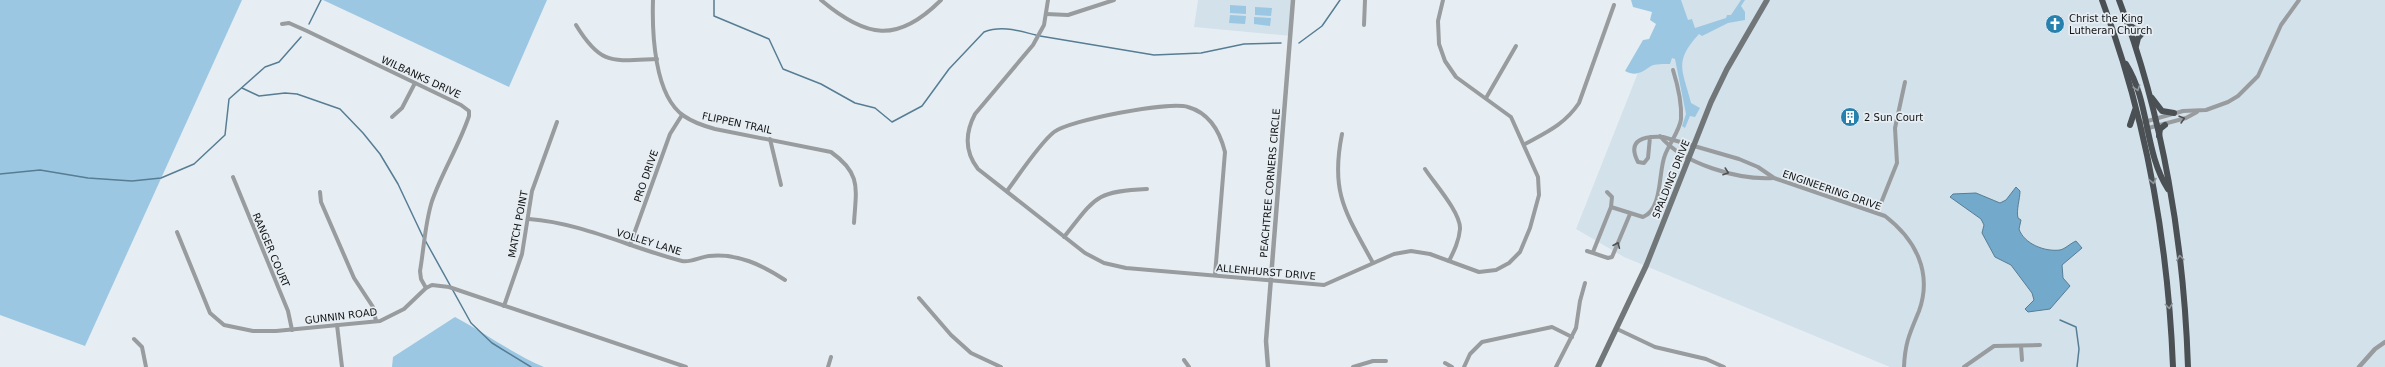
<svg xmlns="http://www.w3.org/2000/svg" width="2385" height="367" font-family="'DejaVu Sans',sans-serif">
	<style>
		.built { fill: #d3e1eb }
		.green { fill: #9cc7e2 }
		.water { fill: #73aacb; stroke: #567d94 }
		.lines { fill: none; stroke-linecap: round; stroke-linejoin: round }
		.stream { stroke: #567d94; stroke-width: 1.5 }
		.minor { stroke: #999c9e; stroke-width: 4 }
		.tertiary { stroke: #999c9e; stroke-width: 4.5 }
		.secondary { stroke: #717679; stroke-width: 5.5 }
		.trunk { stroke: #4a5053; stroke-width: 6 }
		.oneway { stroke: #91979b }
		.oneway2 { stroke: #4e5153 }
		.labels { text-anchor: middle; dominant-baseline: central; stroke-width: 3.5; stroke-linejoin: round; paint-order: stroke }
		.poi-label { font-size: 10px; fill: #111315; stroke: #e7eef3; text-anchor: start }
		.street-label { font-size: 10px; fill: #111315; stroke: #e7eef3 }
	</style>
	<rect width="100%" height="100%" fill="#e7eef3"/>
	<g class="built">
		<polygon points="1198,0 1294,0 1292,36 1194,27"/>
		<polygon points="1662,0 2385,0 2385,367 1890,367 1624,257 1576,229 1664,7"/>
	</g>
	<g class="green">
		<polygon points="0,0 242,0 85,346 0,315"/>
		<polygon points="323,0 547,0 509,87"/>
		<path d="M1631 0H1681L1688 20 1692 19 1695 28 1726 18 1727 15H1731L1741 0H1745L1741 6 1745 12V20L1728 23 1702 36 1699 34C1673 62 1683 70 1691 103L1700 108 1695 117 1690 116 1685 128 1682 126 1686 114 1675 59 1672 58 1670 64C1664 64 1655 64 1651 66 1642 72 1636 77 1625 71L1643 40 1649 39 1656 24 1650 20 1652 12 1633 7Z"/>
		<polygon points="1230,5 1246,6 1246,14 1230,13"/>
		<polygon points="1255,7 1272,8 1271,16 1255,15"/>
		<polygon points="1230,15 1246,16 1245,24 1229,23"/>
		<polygon points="1254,17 1271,18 1270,26 1254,24"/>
		<path d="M455 317C485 333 513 354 544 367H392L393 357Z"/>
	</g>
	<path class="water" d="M2016 187 2020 191C2020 199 2016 210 2018 218L2021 220 2019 229C2024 244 2045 252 2060 250 2065 249 2071 243 2076 241L2082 248 2062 265 2063 278 2070 286 2050 309 2028 312 2025 309 2034 300 2032 293 2011 265 1995 257 1982 233 1984 225 1981 219 1950 197 1953 194 1976 193 2000 203 2006 200Z"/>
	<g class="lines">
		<g class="stream">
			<path d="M714 0V16L769 39 783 69 821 84 855 103 875 108 892 122 922 106 949 69 984 32C1002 25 1019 31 1036 35"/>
			<polyline points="309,24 321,0"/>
			<polyline points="1040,36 1154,55 1201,53 1244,44 1281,43"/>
			<polyline points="1299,43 1322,26 1340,0"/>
			<polyline points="242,88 259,96 285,93 297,94 340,109 363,133 380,154 398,184 423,237"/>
			<polyline points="0,174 40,170 88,178 132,181 161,178 194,164 225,135 229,99 265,67 279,62 301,37"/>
			<polyline points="425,240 471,323 492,343 531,367"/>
			<polyline points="2060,320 2076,327 2079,349 2077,367"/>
		</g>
		<g class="minor">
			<path d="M653 0C652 32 654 96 684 116 694 123 704 126 715 129L831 152C862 174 856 189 854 223"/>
			<path d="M821 0C866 38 897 44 941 0"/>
			<path d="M1048 0 1044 25 1033 45 975 114C965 133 964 151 978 169L1085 253 1104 263 1126 268 1324 285 1394 254 1411 251 1430 254 1479 272 1496 270 1509 263 1520 252 1530 228 1539 195 1538 177 1511 117 1456 77 1445 61 1439 44 1438 21 1443 0"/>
			<polyline points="1046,14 1068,15 1114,0"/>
			<path d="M282 24 289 23 307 31 461 105 469 111V116C459 146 442 172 432 201 425 223 424 248 420 271L421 279 426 288"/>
			<path d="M576 25C601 66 612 61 657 59"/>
			<polyline points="1364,25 1365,0"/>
			<polyline points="1486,98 1516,46"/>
			<polyline points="392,117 402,108 415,83"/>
			<polyline points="2144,122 2183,111 2206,110 2228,102 2238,96 2258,76 2281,25 2299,0"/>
			<polyline points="2141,130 2186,118 2197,112"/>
			<path d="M1342 134C1330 193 1346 213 1373 263"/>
			<path d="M1660 136C1683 164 1738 180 1773 178"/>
			<path d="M1650 137 1648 158 1644 163 1638 162C1626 139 1645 136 1663 137L1739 159 1758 167 1774 178 1885 216C1915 239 1933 272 1919 311 1910 333 1905 342 1904 367"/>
			<polyline points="770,139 781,185"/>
			<path d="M1525 144C1547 132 1565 124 1579 103L1614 5"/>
			<path d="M1425 169C1434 183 1461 213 1460 229 1459 241 1454 251 1449 261"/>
			<polyline points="233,177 288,311 292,330"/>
			<path d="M1007 191C1019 175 1039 144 1054 132 1070 120 1169 101 1188 107 1209 113 1220 132 1225 152L1215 275"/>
			<polyline points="320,192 321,202 354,278 373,307 376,321"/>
			<path d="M1611 207 1643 217C1663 209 1658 172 1665 155 1669 144 1680 130 1681 119 1682 102 1678 86 1673 70"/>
			<polyline points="1877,213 1897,163 1895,128 1905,82"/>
			<path d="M529 219C582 223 631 248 682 261 690 263 700 257 709 256 738 253 762 265 785 280"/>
			<polyline points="177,232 210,313 224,325 253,331 276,331 380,321 404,309 426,288 432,285 449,287 686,367"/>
			<path d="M1064 237C1095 198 1095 191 1147 189"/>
			<polyline points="630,245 670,134 682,115"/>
			<polyline points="1587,251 1608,258 1612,257 1630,214"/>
			<polyline points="1593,252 1611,207 1612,197 1607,192"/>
			<polyline points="919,298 951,335 971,353 1001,367"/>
			<polyline points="504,306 522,254 532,191 557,122"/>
			<polyline points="337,325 342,367"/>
			<polyline points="1617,329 1655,347 1706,359 1724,367"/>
			<polyline points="134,339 142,347 146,367"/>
			<polyline points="2021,346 2022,360"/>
			<polyline points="1184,360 1189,367"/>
			<polyline points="1445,363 1452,367"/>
			<polyline points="828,367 831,357"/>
			<polyline points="1353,367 1373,361 1386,361"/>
			<polyline points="1464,367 1470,354 1482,342 1552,327 1572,337"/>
			<polyline points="1556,367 1576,328 1580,301 1585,283"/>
			<polyline points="1964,367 1994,346 2040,345"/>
		</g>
		<g class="tertiary">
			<polyline points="1268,367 1266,341 1293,0"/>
			<polyline points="2359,367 2375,349 2385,342"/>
		</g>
		<polyline class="secondary" points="1598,367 1646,266 1711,102 1727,69 1767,0"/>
		<g class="trunk">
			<path d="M2102 0C2146 118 2168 241 2173 367"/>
			<path d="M2119 0C2163 115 2184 244 2188 367"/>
			<polyline points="2128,24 2135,29 2144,31"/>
			<polyline points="2136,46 2138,38 2144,31"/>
			<path d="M2126 64C2150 102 2144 152 2168 189"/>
			<polyline points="2152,98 2162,111 2174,113"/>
			<polyline points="2130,125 2135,110"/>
			<polyline points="2159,136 2160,129 2165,125"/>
		</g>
	</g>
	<defs><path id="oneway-chevron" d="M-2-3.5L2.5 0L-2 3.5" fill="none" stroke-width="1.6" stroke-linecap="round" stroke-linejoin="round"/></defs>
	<g class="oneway">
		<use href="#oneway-chevron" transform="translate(2137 88) rotate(72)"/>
		<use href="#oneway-chevron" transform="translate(2153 181) rotate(79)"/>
		<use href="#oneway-chevron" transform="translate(2180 258) rotate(-97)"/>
		<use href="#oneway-chevron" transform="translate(2169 306) rotate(84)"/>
	</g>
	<g class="oneway2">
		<use href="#oneway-chevron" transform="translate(2182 119) rotate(-16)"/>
		<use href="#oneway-chevron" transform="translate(1726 172) rotate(19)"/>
		<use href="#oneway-chevron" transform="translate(1617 245) rotate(-67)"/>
	</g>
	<defs>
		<g id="church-disc" transform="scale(1)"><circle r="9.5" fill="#2681ae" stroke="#e7eef3"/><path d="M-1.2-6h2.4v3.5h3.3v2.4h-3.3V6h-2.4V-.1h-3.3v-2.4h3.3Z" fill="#fff"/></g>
		<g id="building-disc" transform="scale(1)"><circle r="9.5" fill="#2681ae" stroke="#e7eef3"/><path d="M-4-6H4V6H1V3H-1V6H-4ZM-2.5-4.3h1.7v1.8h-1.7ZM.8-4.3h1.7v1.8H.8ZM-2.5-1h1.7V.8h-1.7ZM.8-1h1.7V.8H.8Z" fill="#fff"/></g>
	</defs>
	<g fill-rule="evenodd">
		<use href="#church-disc" x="2055" y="24"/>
		<use href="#building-disc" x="1850" y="117"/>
	</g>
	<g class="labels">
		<g class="poi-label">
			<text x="2069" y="18">Christ the King<tspan x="2069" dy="12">Lutheran Church</tspan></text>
			<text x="1864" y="117">2 Sun Court</text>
		</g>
		<g class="street-label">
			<text transform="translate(421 77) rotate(25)">WILBANKS DRIVE</text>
			<text transform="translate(737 123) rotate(12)">FLIPPEN TRAIL</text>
			<text transform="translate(646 176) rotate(-71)">PRO DRIVE</text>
			<text transform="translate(1671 179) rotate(-68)">SPALDING DRIVE</text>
			<text transform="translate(1270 183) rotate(-85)">PEACHTREE CORNERS CIRCLE</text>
			<text transform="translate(1832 190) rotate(19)">ENGINEERING DRIVE</text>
			<text transform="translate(518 224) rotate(-79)">MATCH POINT</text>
			<text transform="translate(649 242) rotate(17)">VOLLEY LANE</text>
			<text transform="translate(271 250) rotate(67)">RANGER COURT</text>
			<text transform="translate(1266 272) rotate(5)">ALLENHURST DRIVE</text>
			<text transform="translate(341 316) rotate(-7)">GUNNIN ROAD</text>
		</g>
	</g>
</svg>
